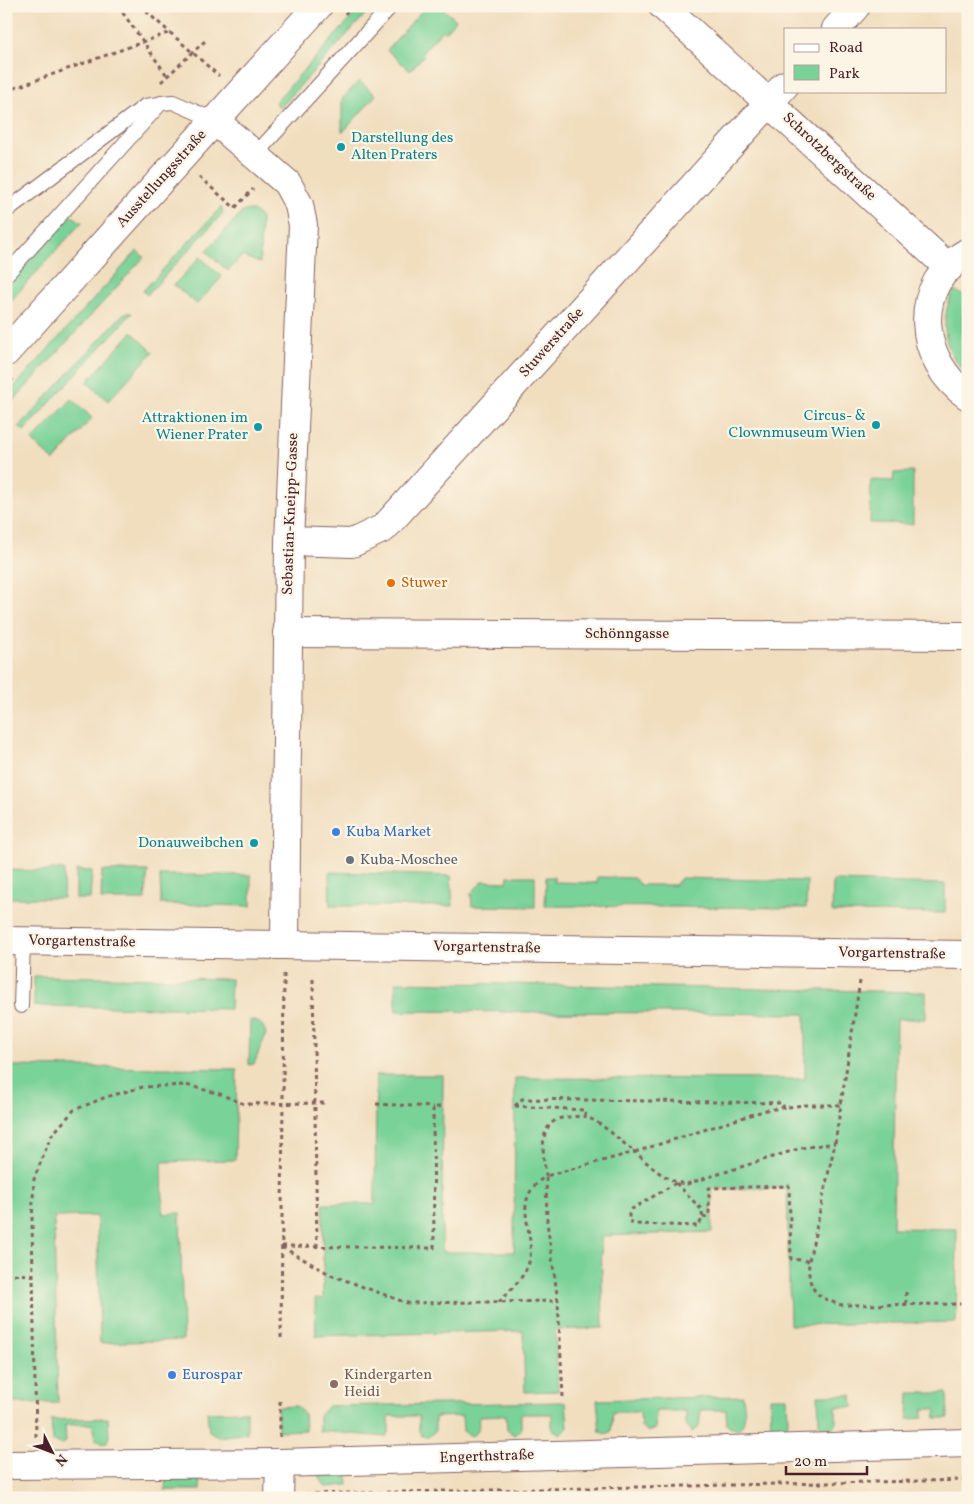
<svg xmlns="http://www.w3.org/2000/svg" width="974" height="1504" font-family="Vollkorn,serif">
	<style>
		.green { fill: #79d297; stroke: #627861 }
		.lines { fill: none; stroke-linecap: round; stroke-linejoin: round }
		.service-casing { stroke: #84625f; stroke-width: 16 }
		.minor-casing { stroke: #84625f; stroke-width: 30 }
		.tertiary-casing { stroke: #84625f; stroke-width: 30 }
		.secondary-casing { stroke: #84625f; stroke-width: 30 }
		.path { stroke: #84625f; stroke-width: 3; stroke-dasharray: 4 4; stroke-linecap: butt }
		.service { stroke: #fff; stroke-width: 14 }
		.minor { stroke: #fff; stroke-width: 28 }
		.tertiary { stroke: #fff; stroke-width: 28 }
		.secondary { stroke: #fff; stroke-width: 28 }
		.culture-dot { fill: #0f9aa8; stroke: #fcf5e5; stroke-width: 2 }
		.food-dot { fill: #e8710a; stroke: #fcf5e5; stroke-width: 2 }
		.shop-dot { fill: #3f7fe0; stroke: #fcf5e5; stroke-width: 2 }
		.worship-dot { fill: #6b7280; stroke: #fcf5e5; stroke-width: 2 }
		.education-dot { fill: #8d6e63; stroke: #fcf5e5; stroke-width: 2 }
		.labels { text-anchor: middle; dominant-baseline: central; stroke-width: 4.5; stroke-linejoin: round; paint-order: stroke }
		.culture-label { font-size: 15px; fill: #0d838f; stroke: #fcf5e5; text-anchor: end }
		.street-label { font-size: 15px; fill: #4a1f2b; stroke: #fcf5e5 }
		.food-label { font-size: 15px; fill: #c56008; stroke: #fcf5e5; text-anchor: start }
		.shop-label { font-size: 15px; fill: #366cbe; stroke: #fcf5e5; text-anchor: start }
		.worship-label { font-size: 15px; fill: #5b616d; stroke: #fcf5e5; text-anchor: start }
		.education-label { font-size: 15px; fill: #785e54; stroke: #fcf5e5; text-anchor: start }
	</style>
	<rect width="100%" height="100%" fill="#fcf5e5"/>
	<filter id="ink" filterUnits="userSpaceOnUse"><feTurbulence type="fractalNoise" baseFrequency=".02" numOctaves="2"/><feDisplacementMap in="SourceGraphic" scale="10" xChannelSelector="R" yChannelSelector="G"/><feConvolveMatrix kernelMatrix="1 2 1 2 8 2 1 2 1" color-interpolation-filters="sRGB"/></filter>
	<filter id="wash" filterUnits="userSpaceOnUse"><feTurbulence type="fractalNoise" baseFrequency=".0096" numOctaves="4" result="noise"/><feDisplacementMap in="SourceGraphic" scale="20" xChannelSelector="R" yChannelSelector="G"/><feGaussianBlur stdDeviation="1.12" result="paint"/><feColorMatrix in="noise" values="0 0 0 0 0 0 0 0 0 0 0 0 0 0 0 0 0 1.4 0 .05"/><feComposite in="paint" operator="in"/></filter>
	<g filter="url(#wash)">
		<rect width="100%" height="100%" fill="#f1debf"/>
		<g class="green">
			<polygon points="362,6 373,6 280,108 275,102"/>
			<polygon points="426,6 440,6 456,20 445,32 442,30 422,53 424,55 410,71 387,50"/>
			<polygon points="359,81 376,95 344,131 342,131 342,99"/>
			<polygon points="221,207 223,213 147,295 143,291"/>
			<polygon points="249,210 255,212 261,218 260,263 242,256 228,271 206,251 242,212"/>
			<polygon points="70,215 82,222 6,306 6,285"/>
			<polygon points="137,251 144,257 6,409 6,396"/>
			<polygon points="200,257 222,277 197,304 174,285"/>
			<path d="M954 290 968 298 962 320 963 332 968 346V374C942 353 939 319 954 290Z"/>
			<polygon points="124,313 132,313 24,431 19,427"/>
			<polygon points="132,332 153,352 108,401 87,382"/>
			<polygon points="72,399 92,418 54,461 32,441"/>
			<polygon points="913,472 913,524 870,523 871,480 893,481 894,473"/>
			<polygon points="50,869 64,870 63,898 6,898 6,870 49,871"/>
			<polygon points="76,870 92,871 90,899 76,899"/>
			<polygon points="102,871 148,871 145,900 101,900"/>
			<polygon points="329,872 451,876 453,906 330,906"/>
			<polygon points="160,875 251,875 251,906 161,904"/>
			<polygon points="508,876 535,876 535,907 472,906 471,893 483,881 507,882"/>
			<polygon points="546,877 554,877 554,882 597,883 597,877 634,878 640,885 675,885 681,878 807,881 806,908 545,906"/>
			<polygon points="833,881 945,884 945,913 832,912"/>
			<polygon points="34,976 231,979 230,1009 34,1006"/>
			<polygon points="396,982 926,992 926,1019 896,1019 893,1228 957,1229 956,1322 790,1325 787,1188 712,1189 712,1232 601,1236 603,1328 555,1330 558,1391 525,1392 523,1331 316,1336 315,1298 323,1299 323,1204 375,1204 376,1075 443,1075 442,1252 514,1252 515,1078 805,1079 805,1014 396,1011"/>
			<path d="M250 1020C259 1021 264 1025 266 1034L254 1064 249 1065Z"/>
			<polygon points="6,1066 237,1069 235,1160 162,1162 163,1214 180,1213 183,1340 100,1343 97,1216 54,1217 58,1403 6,1403"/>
			<polygon points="909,1393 947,1393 948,1418 936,1418 935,1409 923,1409 923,1418 908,1419"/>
			<polygon points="818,1395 852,1395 853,1407 836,1407 836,1425 829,1429 822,1428 819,1422"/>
			<path d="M743 1396C744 1406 748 1423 738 1429L727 1425 726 1410H701L699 1427 692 1432 686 1424V1411H656L655 1429 648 1432 641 1427 640 1412H613L611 1432 606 1434 600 1432 597 1400Z"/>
			<polygon points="770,1397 787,1397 788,1422 786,1428 781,1430 771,1426"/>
			<path d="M566 1402 568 1428 560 1434 552 1430V1414H521V1430L514 1435 507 1430 506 1415 479 1416C478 1425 481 1433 470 1436L463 1431 462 1416 435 1417V1431L428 1437 422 1436 419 1431V1416H389V1431L386 1437 319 1431V1416L328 1406Z"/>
			<polygon points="296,1406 304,1414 305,1430 278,1431 277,1407"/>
			<polygon points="247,1411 247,1433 219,1437 209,1431 207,1412"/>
			<polygon points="108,1418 109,1436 107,1442 103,1444 95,1439 92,1424 65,1425 66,1442 62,1444 53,1442 51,1420"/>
			<polygon points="320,1467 347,1473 348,1485 326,1487 320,1478"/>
			<polygon points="166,1473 200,1474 200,1490 165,1490"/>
		</g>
	</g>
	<g filter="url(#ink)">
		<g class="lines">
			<g class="service-casing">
				<g id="service">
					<polyline points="254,156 391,6"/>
					<polyline points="6,211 145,106 160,104"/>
					<polyline points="6,275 161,103 173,102 214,120"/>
					<polyline points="21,1006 23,941"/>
				</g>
			</g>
			<g class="minor-casing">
				<g id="minor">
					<polyline points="663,6 949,268"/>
					<polyline points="836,29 856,6"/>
					<polyline points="214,120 287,183 299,205 303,225 289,541 285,944"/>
					<path d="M968 252C910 284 917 361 968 396"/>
					<polyline points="289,541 352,543 384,528 785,85"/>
					<polyline points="287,633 968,636"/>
					<polyline points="6,1465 280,1463 968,1443"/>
					<polyline points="279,1498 280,1463"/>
				</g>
			</g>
			<g class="tertiary-casing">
				<polyline id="tertiary" points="6,941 968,955"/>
			</g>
			<g class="secondary-casing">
				<polyline id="secondary" points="6,352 318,6"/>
			</g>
			<g class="path">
				<polyline points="118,6 168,77"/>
				<polyline points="140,6 219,76"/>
				<polyline points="345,14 351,6"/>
				<polyline points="161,82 205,41"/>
				<polyline points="6,91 171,32"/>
				<polyline points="199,177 235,208 253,189"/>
				<polyline points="6,386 13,379"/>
				<polyline points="313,979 317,1247"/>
				<path d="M860 981 835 1143 809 1261C807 1289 816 1298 842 1305L968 1304"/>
				<polyline points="376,1104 433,1107"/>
				<polyline points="515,1106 522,1099 782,1103 784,1108"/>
				<polyline points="515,1106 585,1110 585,1116"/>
				<polygon points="676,1183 701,1209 703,1218 698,1226 635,1224 629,1221 629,1214 632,1209"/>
				<polyline points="703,1218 709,1215 709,1188 789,1186 791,1259 809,1261"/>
				<polyline points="282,1246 434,1248 433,1107 443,1107"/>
				<polyline points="282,1247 331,1275 407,1303 558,1301"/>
				<polyline points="6,1274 33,1275"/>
				<path d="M499 1302C510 1290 527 1276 530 1258 534 1225 510 1200 546 1176 543 1154 536 1119 568 1117 574 1117 582 1115 587 1117 605 1125 620 1141 635 1152L766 1110 804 1105H841"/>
				<polyline points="906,1304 906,1289"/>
				<polyline points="281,1338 284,972"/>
				<path d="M563 1397 558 1301 547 1222 546 1176 635 1152C650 1165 665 1182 687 1184L801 1148 835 1143"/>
				<polyline points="36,1437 32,1221 34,1179 51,1136 74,1110 106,1097 143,1087 186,1085 220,1094 244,1104 324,1103"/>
				<polyline points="280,1437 280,1398"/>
				<polyline points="306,1494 968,1480"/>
				<polyline points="82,1498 252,1495"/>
			</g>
			<use href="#service" class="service"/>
			<use href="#minor" class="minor"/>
			<use href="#tertiary" class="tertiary"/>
			<use href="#secondary" class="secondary"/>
		</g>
	</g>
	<g class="culture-dot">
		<circle cx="341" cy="147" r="5"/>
		<circle cx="876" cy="425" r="5"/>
		<circle cx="258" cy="427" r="5"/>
		<circle cx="254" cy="843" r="5"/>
	</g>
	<circle class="food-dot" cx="391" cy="583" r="5"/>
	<g class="shop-dot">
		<circle cx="336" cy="832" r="5"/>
		<circle cx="172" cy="1375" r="5"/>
	</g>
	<circle class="worship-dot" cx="350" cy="860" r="5"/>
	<circle class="education-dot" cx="334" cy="1384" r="5"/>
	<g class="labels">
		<g class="culture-label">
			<text x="351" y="138" text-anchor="start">Darstellung des<tspan x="351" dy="17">Alten Praters</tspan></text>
			<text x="866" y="416">Circus- &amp;<tspan x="866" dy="17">Clownmuseum Wien</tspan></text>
			<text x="248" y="418">Attraktionen im<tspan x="248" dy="17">Wiener Prater</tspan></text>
			<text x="244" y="843">Donauweibchen</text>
		</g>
		<g class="street-label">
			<text transform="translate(829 157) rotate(43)">Schrotzbergstraße</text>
			<text transform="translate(162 179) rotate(-48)">Ausstellungsstraße</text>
			<text transform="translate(552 343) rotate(-48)">Stuwerstraße</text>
			<text transform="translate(291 514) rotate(-88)">Sebastian-Kneipp-Gasse</text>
			<text x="627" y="634">Schönngasse</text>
			<text transform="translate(82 942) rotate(1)">Vorgartenstraße</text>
			<text transform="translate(487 948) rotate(1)">Vorgartenstraße</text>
			<text transform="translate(892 954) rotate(1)">Vorgartenstraße</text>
			<text transform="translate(487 1457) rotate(-2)">Engerthstraße</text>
		</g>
		<g class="food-label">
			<text x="401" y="583">Stuwer</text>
		</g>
		<g class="shop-label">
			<text x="346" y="832">Kuba Market</text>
			<text x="182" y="1375">Eurospar</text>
		</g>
		<g class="worship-label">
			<text x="360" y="860">Kuba-Moschee</text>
		</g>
		<g class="education-label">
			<text x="344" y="1375">Kindergarten<tspan x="344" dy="17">Heidi</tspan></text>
		</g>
	</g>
	<rect width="974" height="1504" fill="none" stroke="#fcf5e5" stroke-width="25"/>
	<rect x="784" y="28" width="162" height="65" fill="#fcf5e5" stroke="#b59f9b"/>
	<rect x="794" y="44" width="25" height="8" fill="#ffffff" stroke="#b59f9b"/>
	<text x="829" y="52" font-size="15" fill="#4a1f2b">Road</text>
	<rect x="794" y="65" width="25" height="15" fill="#79d297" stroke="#b59f9b"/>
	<text x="829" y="78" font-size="15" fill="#4a1f2b">Park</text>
	<g transform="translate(52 1452) rotate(132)" stroke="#fcf5e5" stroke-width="4" paint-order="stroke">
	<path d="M0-4L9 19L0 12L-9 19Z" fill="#4a1f2b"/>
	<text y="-8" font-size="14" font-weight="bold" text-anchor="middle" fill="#4a1f2b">N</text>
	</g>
	<path d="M786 1466v8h81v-8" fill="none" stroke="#4a1f2b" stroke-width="2.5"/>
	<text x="794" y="1466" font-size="15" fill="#4a1f2b" stroke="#fcf5e5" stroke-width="4" paint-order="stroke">20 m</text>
</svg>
